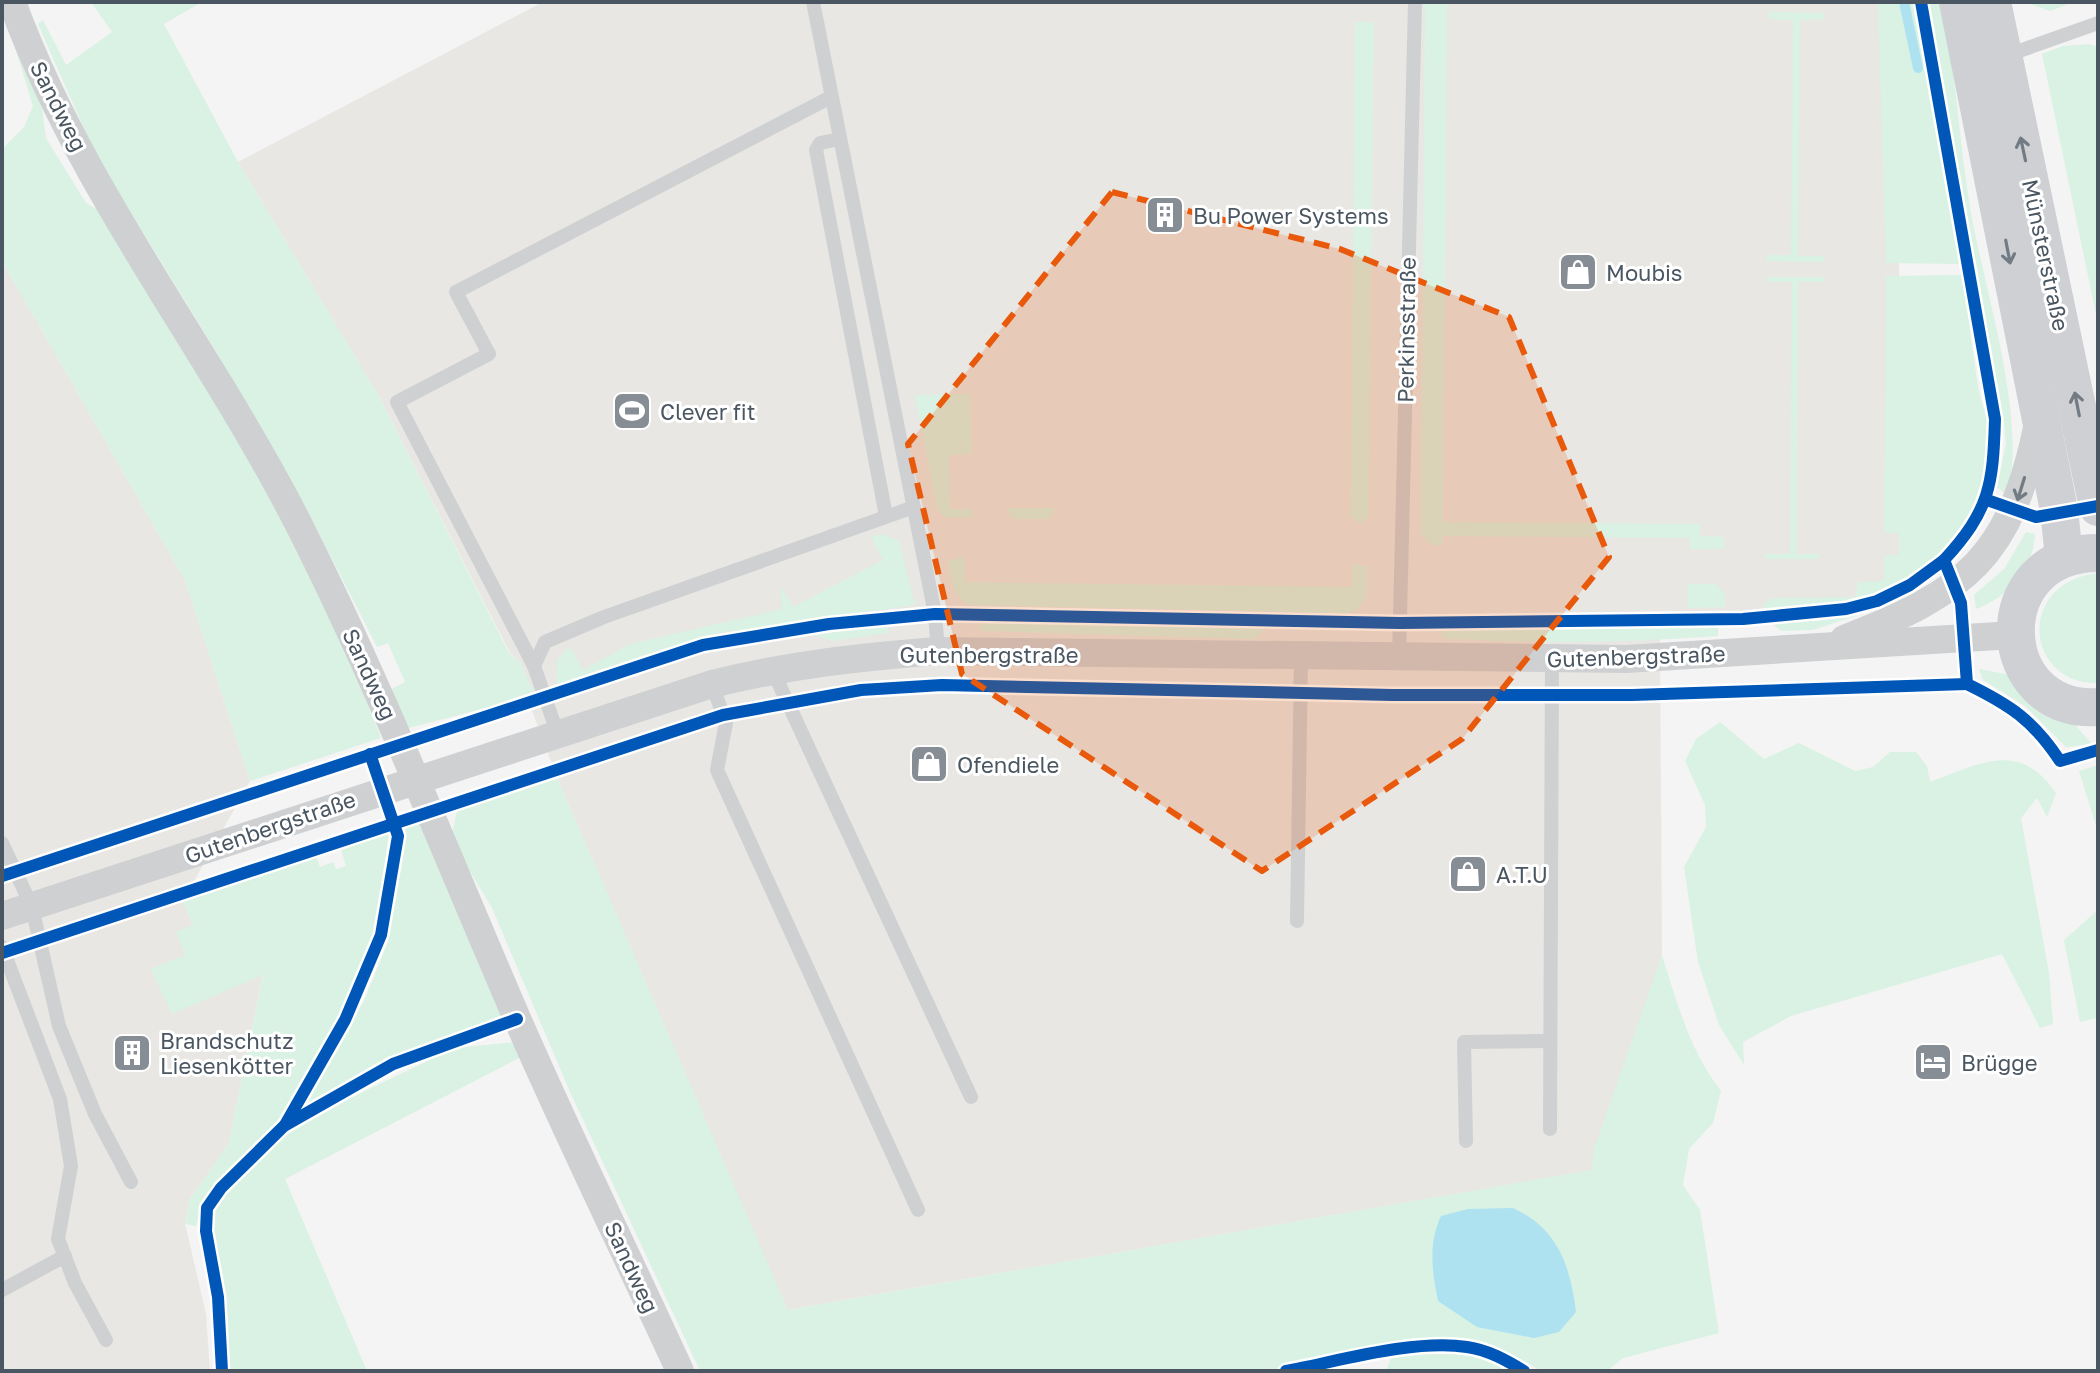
<svg xmlns="http://www.w3.org/2000/svg" width="2100" height="1373" font-family="'Golos Text',sans-serif">
	<style>
		.commercial { fill: #e8e7e3 }
		.green { fill: #d9f2e3 }
		.water { fill: #aee2f0 }
		.lines { fill: none; stroke-linecap: round; stroke-linejoin: round }
		.stream { stroke: #aee2f0; stroke-width: 10 }
		.lane { stroke: #ced0d2; stroke-width: 14 }
		.street { stroke: #ced0d2; stroke-width: 28 }
		.secondary { stroke: #ced0d4; stroke-width: 38 }
		.cycleway-casing { stroke: #fff; stroke-width: 17 }
		.cycleway { stroke: #0057b8; stroke-width: 12 }
		.oneway { stroke: #727b84 }
		.oneway2 { stroke: #727b83 }
		.marked { fill: #e8590c; fill-opacity: 0.2; stroke: #e8590c; stroke-width: 6; stroke-dasharray: 16 10; stroke-linejoin: round }
		.labels { text-anchor: middle; dominant-baseline: central; stroke-width: 6; stroke-linejoin: round; paint-order: stroke }
		.street-label { font-size: 22px; fill: #4a5661; stroke: #fff }
		.poi-label { font-size: 22px; fill: #4a5661; stroke: #fff; text-anchor: start }
	</style>
	<rect width="100%" height="100%" fill="#f4f4f4"/>
	<g class="commercial">
		<polygon points="543,2 1886,2 1891,27 1909,570 1856,597 1660,639 1662,955 1593,1170 787,1310 556,775 527,697 532,691 520,662 510,653 378,395 238,162"/>
		<polygon points="2,261 185,580 250,781 183,901 193,925 263,974 229,1143 190,1199 185,1223 206,1314 210,1371 2,1371"/>
	</g>
	<g class="green">
		<polygon points="91,2 202,2 164,24 238,162 378,395 509,653 520,662 533,691 527,697 409,728 403,724 388,691 405,682 388,643 377,647 318,531 214,348 96,156 38,24 43,20 66,65 112,32"/>
		<polygon points="1425,2 1447,2 1443,522 1700,524 1700,536 1724,537 1724,549 1690,549 1690,538 1443,536 1443,545 1432,545 1421,534"/>
		<polygon points="1878,2 1915,2 1961,264 1886,263"/>
		<path d="M1928 2H1942C1956 72 1959 143 1971 213 1985 291 2028 422 2007 495L1997 487 2006 444 2004 423 1976 264 1961 207Z"/>
		<polygon points="2025,2 2074,2 2050,11"/>
		<polygon points="1769,12 1825,13 1825,19 1800,20 1798,256 1824,256 1824,262 1767,261 1766,255 1791,255 1793,20 1769,19"/>
		<polygon points="1355,22 1374,22 1368,517 1361,524 1351,517"/>
		<polygon points="13,41 40,94 46,138 86,203 107,215 283,514 361,685 381,738 250,781 185,580 2,261 2,149 24,127 33,106"/>
		<polygon points="2089,44 2098,47 2098,324 2042,54 2063,46"/>
		<path d="M1963 275C1969 315 1972 356 1980 396 1983 409 1990 423 1991 437 1995 517 1929 585 1855 603 1826 610 1793 608 1764 610V604L1772 598 1855 597 1858 582 1884 581V555H1899V533H1884L1886 276Z"/>
		<polygon points="1767,277 1824,277 1824,282 1798,282 1796,554 1819,554 1819,559 1765,559 1765,554 1790,554 1792,282 1767,282"/>
		<polygon points="970,394 972,454 949,455 950,509 973,509 973,517 946,518 937,509 915,395"/>
		<polygon points="1006,508 1054,508 1054,514 1049,519 1012,519"/>
		<path d="M2026 532 2035 534C2033 570 2010 596 1976 609L1974 595 2004 569Z"/>
		<polygon points="882,534 899,541 915,605 720,633 556,685 557,659 570,647 583,670 630,644 782,609 780,585 793,607 883,560 871,537"/>
		<path d="M960 556 965 559V582L1352 587 1353 564 1367 566V597L1356 611 1345 613 969 605C952 595 951 580 948 562Z"/>
		<path d="M2098 573V683C2026 685 2014 583 2098 573Z"/>
		<polygon points="1688,584 1716,584 1725,594 1725,607 1688,608"/>
		<polygon points="1858,615 1813,630 1781,631 1770,622 1817,621"/>
		<polygon points="981,621 1265,629 1254,639 981,631"/>
		<polygon points="888,624 888,633 832,641 813,635"/>
		<path d="M1718 626V636C1627 643 1533 644 1442 638V628Z"/>
		<polygon points="1979,669 2011,675 2068,717 2092,744 2066,747 2025,706 1983,680"/>
		<path d="M1720 722 1764 759 1799 743 1855 771 1873 767 1890 752H1916L1927 766 1930 782C1980 764 2019 739 2056 793L2047 817 2037 798 2021 818 2049 973 2053 1024 2040 1028 2002 954 1791 1016 1743 1042 1744 1065 1719 1025 1698 962 1684 867 1706 827 1705 805 1685 761 1696 739Z"/>
		<polygon points="2098,765 2098,832 2079,771"/>
		<path d="M556 775 788 1310 1592 1170 1594 1149 1662 955C1677 1003 1690 1051 1721 1091L1713 1123 1689 1149 1683 1185 1700 1210 1719 1333 1623 1358 1607 1371H1541L1526 1362 1448 1339 1418 1340 1280 1371H700L570 1092 492 908 457 850 453 830 457 810Z"/>
		<polygon points="421,821 483,975 504,1014 402,1057 310,1108 308,1100 364,1001 388,942 406,827"/>
		<path d="M389 833C384 869 378 906 371 942 362 987 313 1075 286 1112 256 1151 209 1177 196 1226L185 1224 190 1199 229 1143 263 975 172 1014 151 969 185 955 176 932 193 925 183 901 316 856 320 867 333 862 336 869 346 866 341 849Z"/>
		<polygon points="2098,910 2098,1021 2097,1018 2080,1022 2064,940"/>
		<polygon points="516,1042 521,1057 285,1179 367,1371 230,1371 225,1309 209,1233 215,1207 227,1189 285,1135 333,1106 455,1048"/>
		<path d="M1426 1351C1458 1351 1486 1351 1513 1371H1386L1391 1358Z"/>
	</g>
	<path class="water" d="M1513 1208C1558 1229 1570 1265 1576 1312L1559 1332 1534 1338 1477 1327 1438 1301C1432 1271 1428 1244 1441 1216L1468 1209Z"/>
	<g class="lines">
		<polyline class="stream" points="1904,2 1918,68"/>
		<g class="lane">
			<polyline points="813,2 935,614 938,651"/>
			<polyline points="2005,56 2098,23"/>
			<polyline points="840,139 820,143 816,150 886,516"/>
			<polyline points="1399,658 1415,2"/>
			<polyline points="534,666 397,402 489,354 456,292 831,97"/>
			<polyline points="772,669 971,1097"/>
			<polyline points="712,684 726,723 717,770 918,1210"/>
			<polyline points="557,732 534,666 545,642 604,617 914,507"/>
			<polyline points="2,843 32,907 59,1026 95,1114 131,1182"/>
			<polyline points="1297,921 1301,657"/>
			<polyline points="2,947 60,1099 71,1166 58,1239 75,1283 106,1340"/>
			<polyline points="1550,1129 1552,659"/>
			<polyline points="1466,1141 1464,1042 1550,1041"/>
			<polyline points="2,1290 65,1256"/>
		</g>
		<g class="street">
			<path d="M12 2C81 191 209 348 299 525 380 685 445 852 516 1016 568 1136 626 1253 680 1371"/>
			<path d="M1844 639C1967 592 2011 556 2038 423"/>
			<path d="M2 916 712 684C787 665 861 657 938 651L1626 659 2014 635"/>
		</g>
		<g class="secondary">
			<polyline points="1958,2 2059,510 2064,557"/>
			<polyline points="1992,2 2098,507"/>
			<path d="M2098 553C1985 553 1992 714 2098 707"/>
		</g>
		<g class="cycleway-casing">
			<g id="cycleway">
				<path d="M1921 2 1995 419C1993 485 1990 510 1944 560L1961 603 1967 684C2010 705 2033 720 2060 761L2098 750"/>
				<polyline points="1987,500 2036,517 2098,506"/>
				<polyline points="2,876 703,645 829,624 935,614 1400,623 1743,619 1846,609 1877,601 1910,585 1944,560"/>
				<polyline points="2,953 723,715 861,690 942,685 1392,695 1632,695 1967,684"/>
				<polyline points="285,1125 345,1020 381,935 398,836 370,754"/>
				<polyline points="222,1371 218,1297 206,1231 207,1208 221,1188 284,1126 393,1064 517,1019"/>
				<path d="M1286 1371C1339 1361 1414 1339 1467 1347 1488 1350 1506 1360 1524 1371"/>
			</g>
		</g>
		<use href="#cycleway" class="cycleway"/>
	</g>
	<defs><path id="oneway-shaft" d="M-6 0H5M1.5-3L5.5 0L1.5 3" fill="none" stroke-width="1.6" stroke-linecap="round" stroke-linejoin="round" transform="scale(2)"/></defs>
	<g class="oneway">
		<use href="#oneway-shaft" transform="translate(2023 149) rotate(-102)"/>
		<use href="#oneway-shaft" transform="translate(2008 252) rotate(79)"/>
		<use href="#oneway-shaft" transform="translate(2077 404) rotate(-101)"/>
	</g>
	<use class="oneway2" href="#oneway-shaft" transform="translate(2021 489) rotate(107)"/>
	<path class="marked" d="M1112 192 1340 249 1509 317 1609 557 1462 739 1262 871 962 674 908 444Z"/>
	<defs>
		<g id="building-square" transform="scale(2)"><rect x="-9" y="-9" width="18" height="18" rx="4" fill="#868d94" stroke="#fff"/><path d="M-4-6H4V6H1V3H-1V6H-4ZM-2.5-4.3h1.7v1.8h-1.7ZM.8-4.3h1.7v1.8H.8ZM-2.5-1h1.7V.8h-1.7ZM.8-1h1.7V.8H.8Z" fill="#fff"/></g>
		<g id="shop-square" transform="scale(2)"><rect x="-9" y="-9" width="18" height="18" rx="4" fill="#868d94" stroke="#fff"/><path d="M-5-2.5h2.3a2.7 3.5 0 0 1 5.4 0H5L5.5 6h-11ZM-1.5-2.5h3a1.5 2.3 0 0 0-3 0Z" fill="#fff"/></g>
		<g id="stadium-square" transform="scale(2)"><rect x="-9" y="-9" width="18" height="18" rx="4" fill="#868d94" stroke="#fff"/><path d="M0-5a6.5 5 0 1 0 0 10a6.5 5 0 1 0 0-10ZM-3.5-1.8h7v3.6h-7Z" fill="#fff"/></g>
		<g id="hotel-square" transform="scale(2)"><rect x="-9" y="-9" width="18" height="18" rx="4" fill="#868d94" stroke="#fff"/><path d="M-6-4.5h1.5V1H6V5H4.5V3h-9V5H-6ZM-4 0a1.8 1.8 0 1 1 3.6 0ZM.5 0V-2.5h3Q6-2.5 6 0Z" fill="#fff"/></g>
	</defs>
	<g fill-rule="evenodd">
		<use href="#building-square" x="1165" y="215"/>
		<use href="#shop-square" x="1578" y="272"/>
		<use href="#stadium-square" x="632" y="411"/>
		<use href="#shop-square" x="929" y="764"/>
		<use href="#shop-square" x="1468" y="874"/>
		<use href="#building-square" x="132" y="1053"/>
		<use href="#hotel-square" x="1933" y="1062"/>
	</g>
	<g class="labels">
		<g class="street-label">
			<text transform="translate(59 106) rotate(63)">Sandweg</text>
			<text transform="translate(2046 255) rotate(78)">Münsterstraße</text>
			<text transform="translate(1406 330) rotate(-89)">Perkinsstraße</text>
			<text x="989" y="654">Gutenbergstraße</text>
			<text transform="translate(1636 656) rotate(-2)">Gutenbergstraße</text>
			<text transform="translate(370 674) rotate(65)">Sandweg</text>
			<text transform="translate(270 827) rotate(-19)">Gutenbergstraße</text>
			<text transform="translate(632 1267) rotate(65)">Sandweg</text>
		</g>
		<g class="poi-label">
			<text x="1193" y="215">Bu Power Systems</text>
			<text x="1606" y="272">Moubis</text>
			<text x="660" y="411">Clever fit</text>
			<text x="957" y="764">Ofendiele</text>
			<text x="1496" y="874">A.T.U</text>
			<text x="160" y="1040">Brandschutz<tspan x="160" dy="25">Liesenkötter</tspan></text>
			<text x="1961" y="1062">Brügge</text>
		</g>
	</g>
	<rect width="2100" height="1373" fill="none" stroke="#4a5661" stroke-width="8"/>
</svg>
